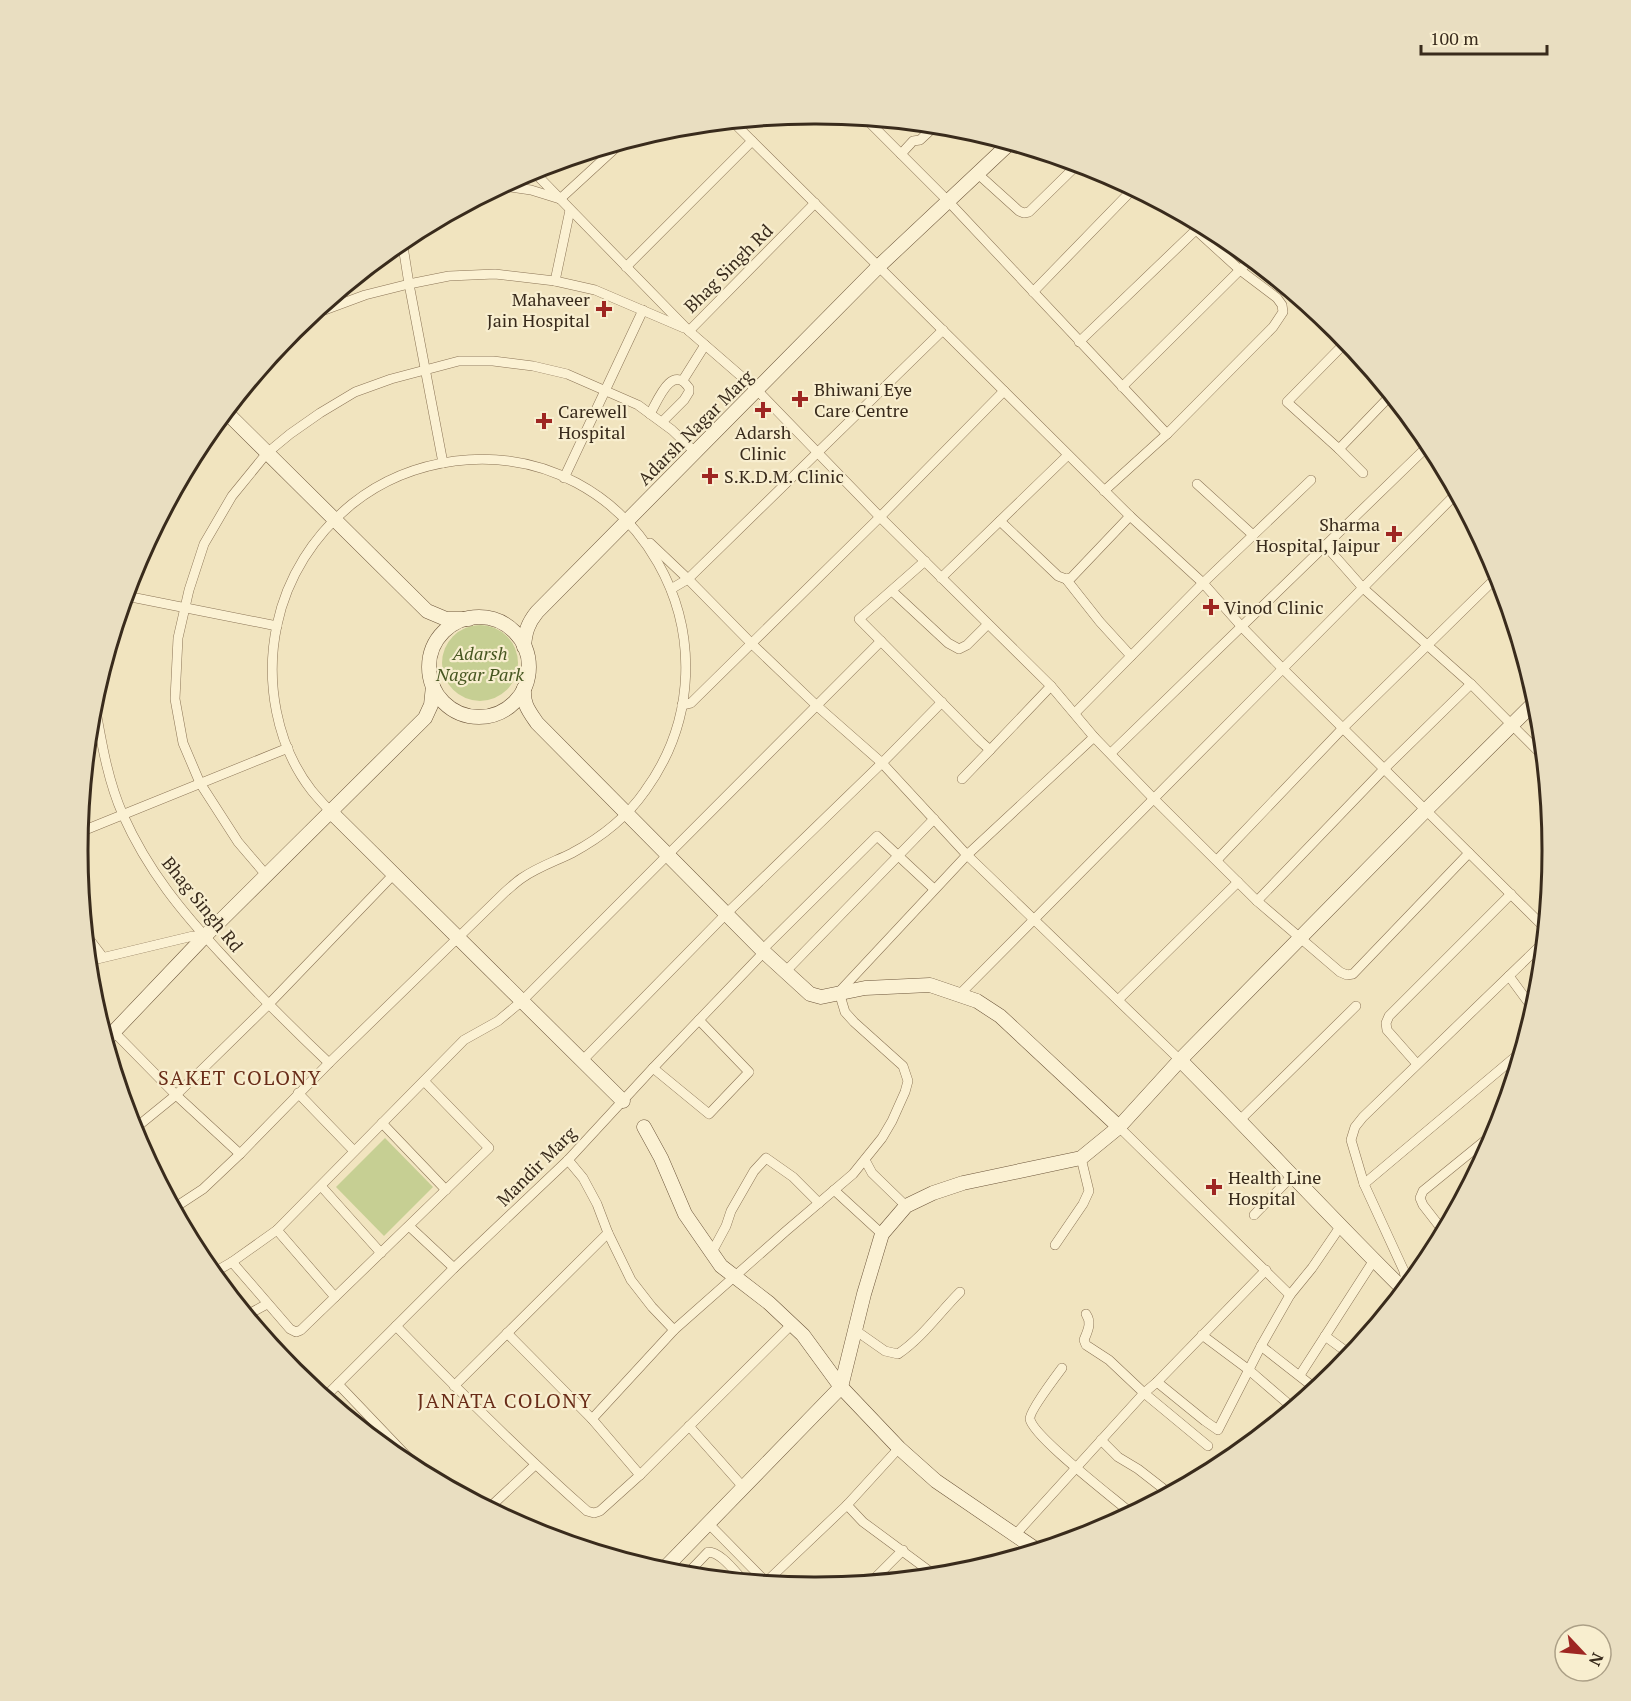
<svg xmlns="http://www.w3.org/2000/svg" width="1631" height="1701" font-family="'PT Serif',serif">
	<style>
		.green { fill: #c6cf93 }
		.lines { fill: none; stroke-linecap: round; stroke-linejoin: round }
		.street-casing { stroke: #8b7456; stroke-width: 10 }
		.secondary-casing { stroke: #6c553a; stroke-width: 15 }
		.street { stroke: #fbf1d3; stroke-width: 9 }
		.secondary { stroke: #fbf1d3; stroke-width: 14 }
		.poi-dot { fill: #9e2622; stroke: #f8eecf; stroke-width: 2 }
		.labels { text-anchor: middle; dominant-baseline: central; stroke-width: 4.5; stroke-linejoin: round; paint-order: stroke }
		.street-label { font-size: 18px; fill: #392b1c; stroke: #f8eecf }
		.poi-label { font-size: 18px; fill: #392b1c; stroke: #f8eecf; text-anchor: start }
		.park-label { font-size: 18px; font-style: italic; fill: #475721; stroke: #f8eecf }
		.neighbourhood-label { font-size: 20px; letter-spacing: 1.5px; fill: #692c18; stroke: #f8eecf }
		.rim { fill: none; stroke: #392b1c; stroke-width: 3 }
	</style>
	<rect width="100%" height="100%" fill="#f1e4bf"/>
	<g class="green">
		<circle cx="480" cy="663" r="38"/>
		<polygon points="385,1138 433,1187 384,1236 336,1187"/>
	</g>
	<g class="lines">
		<g class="street-casing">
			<g id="street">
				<polyline points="865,118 948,201 1167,434"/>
				<polyline points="732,121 1130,516 1203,583 1242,627 1282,668 1545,928"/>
				<polyline points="901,154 913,141 920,140 936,125"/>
				<polyline points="532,170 689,331 757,390 880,517 1051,686 1094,737 1153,798 1257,901 1340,972 1347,975 1353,974 1469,853"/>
				<polyline points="978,174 1019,211 1024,213 1029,212 1079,163"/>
				<polyline points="502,186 531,190 560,199 621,143"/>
				<polyline points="402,240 409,284 443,463"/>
				<polyline points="626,267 752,141"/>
				<polyline points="555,281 570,210"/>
				<polyline points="1033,292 1134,188"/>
				<polyline points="311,315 365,295 409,284 449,276 495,274 555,281 595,290 684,328"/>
				<polyline points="689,331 815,203"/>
				<polyline points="1347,341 1287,402 1339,449 1391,395"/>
				<polyline points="1079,342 1201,225"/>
				<polyline points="683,380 705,345"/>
				<polyline points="1122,387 1251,259"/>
				<path d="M650 414C658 400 672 363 689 388V392L684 400 662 422"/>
				<polyline points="1339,449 1363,473"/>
				<polyline points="564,478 643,310"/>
				<polyline points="1197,484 1253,535"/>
				<polyline points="1104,491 1167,434 1273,327 1283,312 1282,305 1277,298 1240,270 1196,230"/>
				<polyline points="1000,521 1058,576 1066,579 1071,578 1130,516"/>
				<polyline points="650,543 688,579 752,644 816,705 882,763 967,855 1180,1060"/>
				<polyline points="1325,545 1363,588 1471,684 1544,757"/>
				<polyline points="925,561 859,619 980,741 990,750 1051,686"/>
				<polyline points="941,578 1068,455"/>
				<polyline points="1066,579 1100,622 1131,656"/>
				<polyline points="671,589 688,579 943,330"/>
				<polyline points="892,591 948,643 959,649 967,645 988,624"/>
				<polyline points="126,596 277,626"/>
				<path d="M94 700C101 739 107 779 123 815 148 871 182 912 223 956 257 993 292 1028 329 1063"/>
				<polyline points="682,705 691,703 880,517 1004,391"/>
				<polyline points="1075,713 1203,583 1311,480"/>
				<polyline points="1111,753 1429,445 1434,450"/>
				<polyline points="962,779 990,750"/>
				<polyline points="80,832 288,748"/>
				<polyline points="1217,860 1343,728 1499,575"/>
				<polyline points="267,876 238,842 200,783 183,743 175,699 178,638 189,590 204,544 232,496 267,453 290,434 320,413 355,392 391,379 459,361 493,361 533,366 567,374 638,405 672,430 695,452"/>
				<polyline points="1257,901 1384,769 1471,684"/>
				<polyline points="86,935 102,956"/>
				<polyline points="762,950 877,836 934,889"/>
				<polyline points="89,961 193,936 205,936"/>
				<polyline points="785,972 934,819"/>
				<polyline points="1509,976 1534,1010"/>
				<polyline points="959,995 1457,493"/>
				<polyline points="1118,1000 1238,882"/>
				<polyline points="114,1032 176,1095 240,1154"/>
				<polyline points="582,1061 726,914 882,763 942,702"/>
				<polyline points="1417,1064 1387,1030 1386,1023 1389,1016 1511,894"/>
				<polyline points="653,1068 709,1114 749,1072 699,1020"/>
				<polyline points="298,1093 354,1151"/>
				<polyline points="1240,1120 1356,1006"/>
				<polyline points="382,1123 446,1190"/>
				<polyline points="1119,1127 1290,1295"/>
				<polyline points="133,1130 176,1095 268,1005 394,874"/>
				<polyline points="568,1160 583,1178 597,1204 608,1233 631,1280 652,1307 674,1330"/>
				<polyline points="865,1160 872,1173 906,1206"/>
				<polyline points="1364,1184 1521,1052"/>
				<polyline points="321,1186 381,1253"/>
				<polyline points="834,1190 882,1234"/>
				<path d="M174 1208 203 1189 240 1154 329 1063 505 892C511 887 516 882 522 878 538 867 556 861 572 853 600 838 627 817 645 791 751 645 637 439 455 461 417 466 382 480 352 504 314 535 287 577 277 625 265 681 276 745 312 791 318 798 324 805 331 812"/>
				<polyline points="1254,1215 1292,1176"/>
				<polyline points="409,1226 454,1268"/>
				<polyline points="277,1230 335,1297"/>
				<polyline points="1444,1232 1423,1205 1420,1198 1423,1191 1498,1130"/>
				<polyline points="1055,1245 1083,1204 1089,1191 1081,1158"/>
				<polyline points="712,1252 726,1226 731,1211 754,1171 766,1158 793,1177 819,1203"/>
				<polyline points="232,1262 290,1329 296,1332 301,1330 489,1148 424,1081"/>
				<polyline points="1426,1264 1427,1252 1438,1243"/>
				<polyline points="213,1273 232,1262 277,1230 464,1040 498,1021 522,1001 881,641"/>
				<polyline points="1407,1286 1404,1271 1364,1184 1351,1140 1355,1127 1363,1117 1544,942"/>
				<path d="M1086 1314C1092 1323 1088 1330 1084 1340L1086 1345 1109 1360 1144 1393 1208 1446"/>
				<polyline points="247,1315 267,1304"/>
				<path d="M396 1326C458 1390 520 1452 587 1511L594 1513 600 1511 640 1475 792 1324"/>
				<path d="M855 1330 885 1351 898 1354C922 1338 939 1313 960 1292"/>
				<polyline points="507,1333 592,1419 640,1475"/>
				<polyline points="1202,1335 1249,1370 1293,1408"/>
				<polyline points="1325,1336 1351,1355"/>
				<polyline points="1261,1346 1316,1389"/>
				<path d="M1062 1368C1056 1376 1029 1412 1030 1419 1033 1437 1115 1499 1132 1514"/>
				<polyline points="1300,1375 1374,1260"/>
				<polyline points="1157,1382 1205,1421 1218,1430 1261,1346 1290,1295 1312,1268 1340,1227"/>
				<polyline points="338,1384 423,1473"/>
				<polyline points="454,1386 608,1233"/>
				<polyline points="325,1397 454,1268 568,1160 653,1068 764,952"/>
				<polyline points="592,1419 674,1330 786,1231 853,1174 882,1138 892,1121 905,1092 908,1081 903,1066 854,1022 845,1012 839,992 967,855 1094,737"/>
				<polyline points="689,1426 744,1488"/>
				<polyline points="1101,1440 1118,1457 1138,1469 1165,1490 1156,1501"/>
				<polyline points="847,1505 863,1522 936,1576"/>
				<polyline points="489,1508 535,1465"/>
				<polyline points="708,1523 767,1583"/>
				<polyline points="1015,1535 1144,1393 1157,1382 1266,1270"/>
				<path d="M686 1575 708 1552C721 1552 735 1572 744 1581"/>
				<polyline points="766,1582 847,1505 899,1448"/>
				<polyline points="870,1583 903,1550"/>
			</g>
		</g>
		<g class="secondary-casing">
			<g id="secondary">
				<polyline points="226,412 427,611 446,619 469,619"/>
				<circle cx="479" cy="667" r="50"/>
				<path d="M524 647C525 632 528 623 537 612L878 267 1010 143"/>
				<path d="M524 688C523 704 528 710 537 723L764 952 810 994 821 997 865 988 930 985 977 1001 1000 1016 1119 1127"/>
				<polyline points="331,812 623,1101"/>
				<polyline points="106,1040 205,936 425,718 431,705 433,686"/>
				<path d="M1180 1060C1256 1136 1328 1215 1404 1290"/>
				<polyline points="644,1127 661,1158 685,1214 721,1266 769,1303 803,1335 841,1387 899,1448 936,1481 1037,1550"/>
				<polyline points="662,1571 841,1387 864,1294 882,1234 906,1206 933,1193 963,1183 1081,1158 1119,1127 1180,1060 1426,810 1537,700"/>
			</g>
		</g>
		<use href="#street" class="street"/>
		<use href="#secondary" class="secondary"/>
	</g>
	<g class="poi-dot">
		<path d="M601 300h6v6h6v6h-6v6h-6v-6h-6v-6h6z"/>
		<path d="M797 390h6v6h6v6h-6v6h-6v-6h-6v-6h6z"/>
		<path d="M760 401h6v6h6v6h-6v6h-6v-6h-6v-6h6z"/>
		<path d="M541 412h6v6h6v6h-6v6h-6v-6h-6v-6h6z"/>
		<path d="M707 467h6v6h6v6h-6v6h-6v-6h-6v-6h6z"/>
		<path d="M1391 525h6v6h6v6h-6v6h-6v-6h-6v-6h6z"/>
		<path d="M1208 598h6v6h6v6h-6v6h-6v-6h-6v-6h6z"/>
		<path d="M1211 1178h6v6h6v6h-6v6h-6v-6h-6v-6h6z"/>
	</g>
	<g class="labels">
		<g class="street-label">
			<text transform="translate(728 268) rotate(-45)">Bhag Singh Rd</text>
			<text transform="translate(695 427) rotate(-45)">Adarsh Nagar Marg</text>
			<text transform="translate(203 904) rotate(51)">Bhag Singh Rd</text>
			<text transform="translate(536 1166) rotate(-45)">Mandir Marg</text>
		</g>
		<g class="poi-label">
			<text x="590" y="299" text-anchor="end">Mahaveer<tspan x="590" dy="21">Jain Hospital</tspan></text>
			<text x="814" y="389">Bhiwani Eye<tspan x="814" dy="21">Care Centre</tspan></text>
			<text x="558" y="411">Carewell<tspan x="558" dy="21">Hospital</tspan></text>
			<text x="763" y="432" text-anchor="middle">Adarsh<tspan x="763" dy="21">Clinic</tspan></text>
			<text x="724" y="476">S.K.D.M. Clinic</text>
			<text x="1380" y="524" text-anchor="end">Sharma<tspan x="1380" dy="21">Hospital, Jaipur</tspan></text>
			<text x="1224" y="607">Vinod Clinic</text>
			<text x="1228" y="1177">Health Line<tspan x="1228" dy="21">Hospital</tspan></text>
		</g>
		<g class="park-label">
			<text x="480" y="653">Adarsh<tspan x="480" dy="21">Nagar Park</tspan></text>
		</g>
		<g class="neighbourhood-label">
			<text x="240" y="1077">SAKET COLONY</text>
			<text x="505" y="1400">JANATA COLONY</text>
		</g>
	</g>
	<path d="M0 0H1631V1701H0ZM814 124H816A726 726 0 0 1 1542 850V851A726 726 0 0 1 816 1577H814A726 726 0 0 1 88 851V850A726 726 0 0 1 814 124Z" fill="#e9dec1" fill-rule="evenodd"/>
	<path class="rim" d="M814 124H816A726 726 0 0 1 1542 850V851A726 726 0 0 1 816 1577H814A726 726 0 0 1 88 851V850A726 726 0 0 1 814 124Z"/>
	<g transform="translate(1583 1653) rotate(116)"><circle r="28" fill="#f8eecf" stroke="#aca087" stroke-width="1.5"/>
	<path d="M0-4.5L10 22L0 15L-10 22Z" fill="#9e2622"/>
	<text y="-9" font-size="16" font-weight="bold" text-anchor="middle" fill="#392b1c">N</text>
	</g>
	<path d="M1421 45v9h126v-9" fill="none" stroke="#392b1c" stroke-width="3"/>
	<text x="1430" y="45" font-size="18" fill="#392b1c" stroke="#f8eecf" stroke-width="4.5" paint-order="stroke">100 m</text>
</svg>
